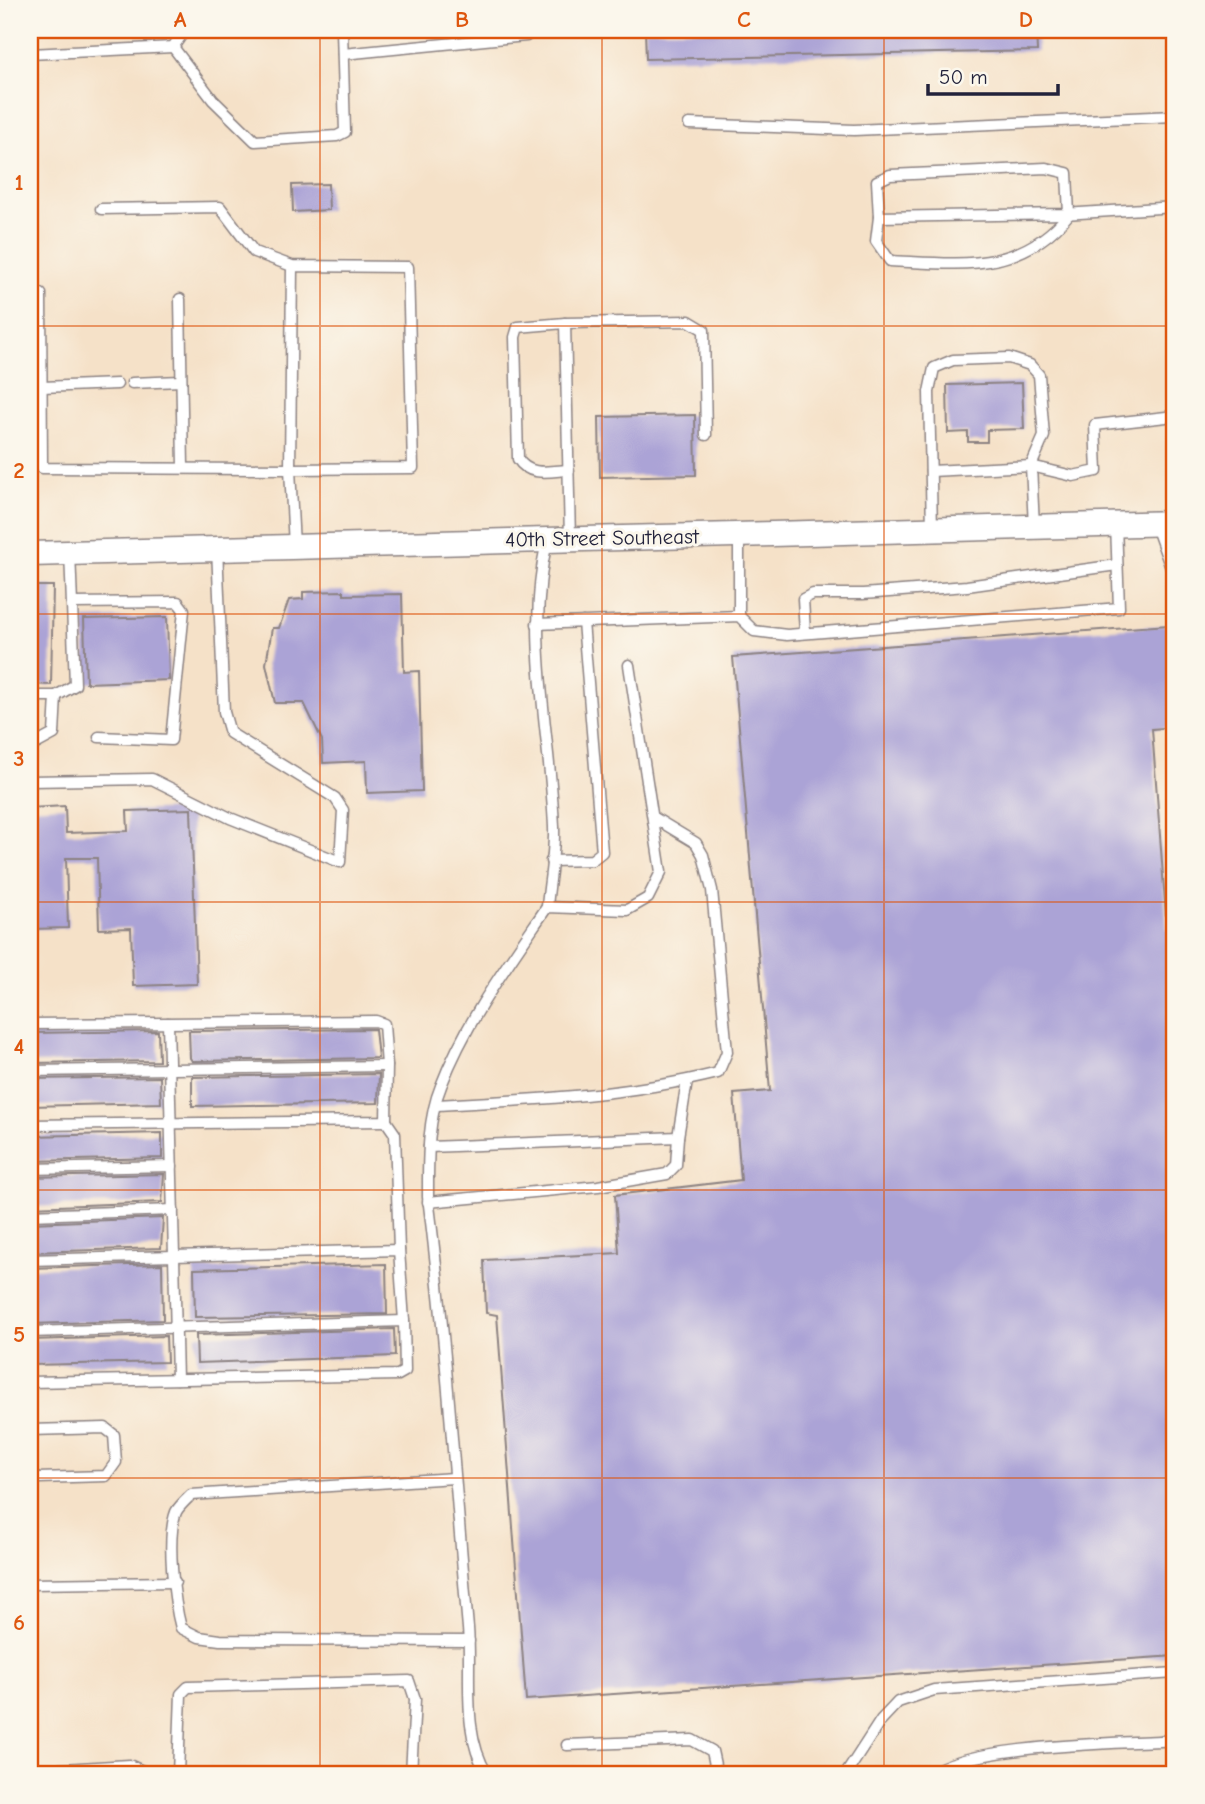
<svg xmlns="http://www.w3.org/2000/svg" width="1205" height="1804" font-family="'Comic Neue',sans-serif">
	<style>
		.building { fill: #aba3d6 }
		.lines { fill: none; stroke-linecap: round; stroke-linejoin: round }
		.service-casing { stroke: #8c8282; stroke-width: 13 }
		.tertiary-casing { stroke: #8c8282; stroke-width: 27 }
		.service { stroke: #fff; stroke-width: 10 }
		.tertiary { stroke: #fff; stroke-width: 24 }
		.grid { fill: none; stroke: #de560e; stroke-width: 2; stroke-opacity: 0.55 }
		.labels { text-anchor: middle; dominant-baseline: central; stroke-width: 6; stroke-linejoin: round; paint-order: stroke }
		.street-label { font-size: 21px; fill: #22223b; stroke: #fbf7ec }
		.neatline { fill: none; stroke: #de560e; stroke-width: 2.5 }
		.grid-label { font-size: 23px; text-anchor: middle; font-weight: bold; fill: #de560e }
	</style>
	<rect width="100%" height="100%" fill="#fbf7ec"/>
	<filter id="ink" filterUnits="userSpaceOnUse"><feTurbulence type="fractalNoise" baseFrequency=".0143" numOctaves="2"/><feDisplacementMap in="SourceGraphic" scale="14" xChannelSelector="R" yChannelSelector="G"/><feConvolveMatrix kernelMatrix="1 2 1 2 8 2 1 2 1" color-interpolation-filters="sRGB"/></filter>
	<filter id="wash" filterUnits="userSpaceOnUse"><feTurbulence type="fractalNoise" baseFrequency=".00686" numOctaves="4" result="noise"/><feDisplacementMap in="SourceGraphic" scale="28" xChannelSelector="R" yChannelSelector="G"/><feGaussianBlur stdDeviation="1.57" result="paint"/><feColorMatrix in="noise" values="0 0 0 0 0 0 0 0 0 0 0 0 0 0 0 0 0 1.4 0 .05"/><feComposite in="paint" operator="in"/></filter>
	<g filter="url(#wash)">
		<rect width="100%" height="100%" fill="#f5e1c8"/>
		<g id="blocks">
			<g class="building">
				<polygon points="645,30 1036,30 1037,51 646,59"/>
				<polygon points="328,184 329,210 293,212 292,185"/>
				<polygon points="1022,383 1024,429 987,430 987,442 968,442 968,432 948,433 947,385"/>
				<polygon points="695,415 696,475 600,477 599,417"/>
				<polygon points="30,586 53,586 51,685 30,684"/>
				<polygon points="344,591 344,595 402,594 404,672 419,671 422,791 367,793 366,761 323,763 322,740 304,703 275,703 266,664 272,628 279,628 289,600 303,599 303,592"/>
				<polygon points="167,617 169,680 86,683 84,619"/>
				<polygon points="1168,625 1175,727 1152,729 1167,929 1175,929 1175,1656 526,1700 497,1315 486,1313 484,1260 619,1253 615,1195 741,1180 734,1094 770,1091 733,657"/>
				<polygon points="65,806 66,833 128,831 127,811 191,809 197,984 133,986 131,928 99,929 97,858 66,858 68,928 30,929 30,808"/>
				<polygon points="375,1029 378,1058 192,1061 190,1058 189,1031"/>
				<polygon points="158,1031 159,1061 30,1063 30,1033"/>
				<polygon points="379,1074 378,1103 192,1106 192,1077"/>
				<polygon points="160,1077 161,1103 30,1106 30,1079"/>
				<polygon points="162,1133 162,1158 30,1161 30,1136"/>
				<polygon points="164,1174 162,1202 30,1207 30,1177"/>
				<polygon points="163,1218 161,1248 30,1252 30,1223"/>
				<polygon points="162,1264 163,1320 30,1324 30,1268"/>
				<polygon points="386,1264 387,1314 195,1317 194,1269"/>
				<polygon points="394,1329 395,1356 197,1363 196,1335"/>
				<polygon points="166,1336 167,1362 30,1365 30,1340"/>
			</g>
		</g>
	</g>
	<g filter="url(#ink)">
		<use href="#blocks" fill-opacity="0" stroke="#8c8282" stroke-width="2"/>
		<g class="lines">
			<g class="service-casing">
				<g id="service">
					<polyline points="173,47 213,100 255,141 337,136 345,132 342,30"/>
					<polyline points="30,54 173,47 185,30"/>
					<polyline points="343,54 526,36 529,30"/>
					<polyline points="689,124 854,130 1175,116"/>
					<path d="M1046 168 1067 173 1069 214C1020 274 960 264 890 261L876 241 879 217 877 181 890 175Z"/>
					<polyline points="101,209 220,207 254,252 292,266 290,469 413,468 408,267 292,266"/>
					<polyline points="879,217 1064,214 1175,207"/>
					<polyline points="41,294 42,468 290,469 294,546"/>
					<polyline points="180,299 183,467"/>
					<path d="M565 323 518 327 515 337 518 459C529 477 550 471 569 470"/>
					<polyline points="132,383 181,381"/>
					<polyline points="42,387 117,384"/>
					<polyline points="931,471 1031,466 1073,476 1097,471 1095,425 1175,416"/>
					<polyline points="1155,523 1175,579"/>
					<polyline points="932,529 929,392 934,368 953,360 1009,358 1030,365 1039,375 1044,436 1031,466 1034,526"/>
					<polyline points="739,535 739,616"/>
					<polyline points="570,539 565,323 689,321 704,330 706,435"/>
					<polyline points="72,603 178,602 184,610 171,740 99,737"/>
					<polyline points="537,624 739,616 754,631 787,635 1119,608 1116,524"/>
					<polyline points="805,633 803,599 813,594 863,594 967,586 1117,565"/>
					<polyline points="30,696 56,696 75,685 70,551"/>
					<polyline points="30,747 54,734 56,696"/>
					<polyline points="30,781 152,779 230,818 340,862 343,810 335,798 230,733 224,712 217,548"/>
					<polyline points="551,861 592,860 602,852 583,622"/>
					<path d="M547 907C549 881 555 853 554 827 550 731 525 636 547 541"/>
					<polyline points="30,1024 168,1023 174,1256 399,1250 404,1321"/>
					<polyline points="30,1071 387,1066"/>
					<path d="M436 1105C531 1100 626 1096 718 1073L727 1052 712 890 703 855 696 843 653 817"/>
					<polyline points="386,1121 395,1134 399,1250"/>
					<polyline points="30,1125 386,1121 387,1066 384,1024 376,1021 168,1023"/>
					<polyline points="429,1147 678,1137 687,1081"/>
					<polyline points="30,1169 172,1166"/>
					<polyline points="428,1202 598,1186 667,1174 676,1165 678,1137"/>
					<polyline points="30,1215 173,1210"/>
					<polyline points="30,1260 174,1256 177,1379"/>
					<polyline points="30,1332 404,1321 405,1371 398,1375 30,1382"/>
					<polyline points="30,1430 105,1428 114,1435 116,1462 106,1476 38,1478 32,1474 30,1459"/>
					<path d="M454 1478 191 1495C186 1500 179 1506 176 1512 166 1537 174 1602 181 1628L199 1637 220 1640 469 1641"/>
					<polyline points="30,1584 175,1582"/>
					<polyline points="567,1745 692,1740 712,1751 717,1774"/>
					<polyline points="30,1771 129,1765 149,1774"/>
					<polyline points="178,1774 181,1694 188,1687 409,1681 415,1699 411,1774"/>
					<path d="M487 1774C461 1732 472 1676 468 1628 455 1485 446 1340 428 1197 428 1162 427 1120 441 1086 466 1021 508 964 547 907L627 910 648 898 661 872 629 665"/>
					<polyline points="846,1774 881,1720 898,1702 934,1690 1175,1673"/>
					<path d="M931 1774C970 1744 1121 1744 1175 1740"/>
				</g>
			</g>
			<g class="tertiary-casing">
				<polyline id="tertiary" points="30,554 1175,523"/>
			</g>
			<use href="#service" class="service"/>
			<use href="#tertiary" class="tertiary"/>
		</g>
	</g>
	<path class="grid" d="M320 30V1774M602 30V1774M884 30V1774M30 326H1175M30 614H1175M30 902H1175M30 1190H1175M30 1478H1175"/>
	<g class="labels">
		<g class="street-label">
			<text transform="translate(602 538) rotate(-1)">40th Street Southeast</text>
		</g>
	</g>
	<rect width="1205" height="1804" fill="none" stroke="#fbf7ec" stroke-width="77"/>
	<path d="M928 84v10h130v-10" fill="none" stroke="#22223b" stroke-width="3.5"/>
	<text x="939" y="84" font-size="21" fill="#22223b" stroke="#fbf7ec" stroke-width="5" paint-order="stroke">50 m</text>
	<rect x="38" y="38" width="1128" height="1728" class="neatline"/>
	<g class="grid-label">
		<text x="180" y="27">A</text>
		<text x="462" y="27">B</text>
		<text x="744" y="27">C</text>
		<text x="1026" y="27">D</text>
		<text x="19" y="190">1</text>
		<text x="19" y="478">2</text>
		<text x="19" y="766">3</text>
		<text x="19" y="1054">4</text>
		<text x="19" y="1342">5</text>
		<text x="19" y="1630">6</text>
	</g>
</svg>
